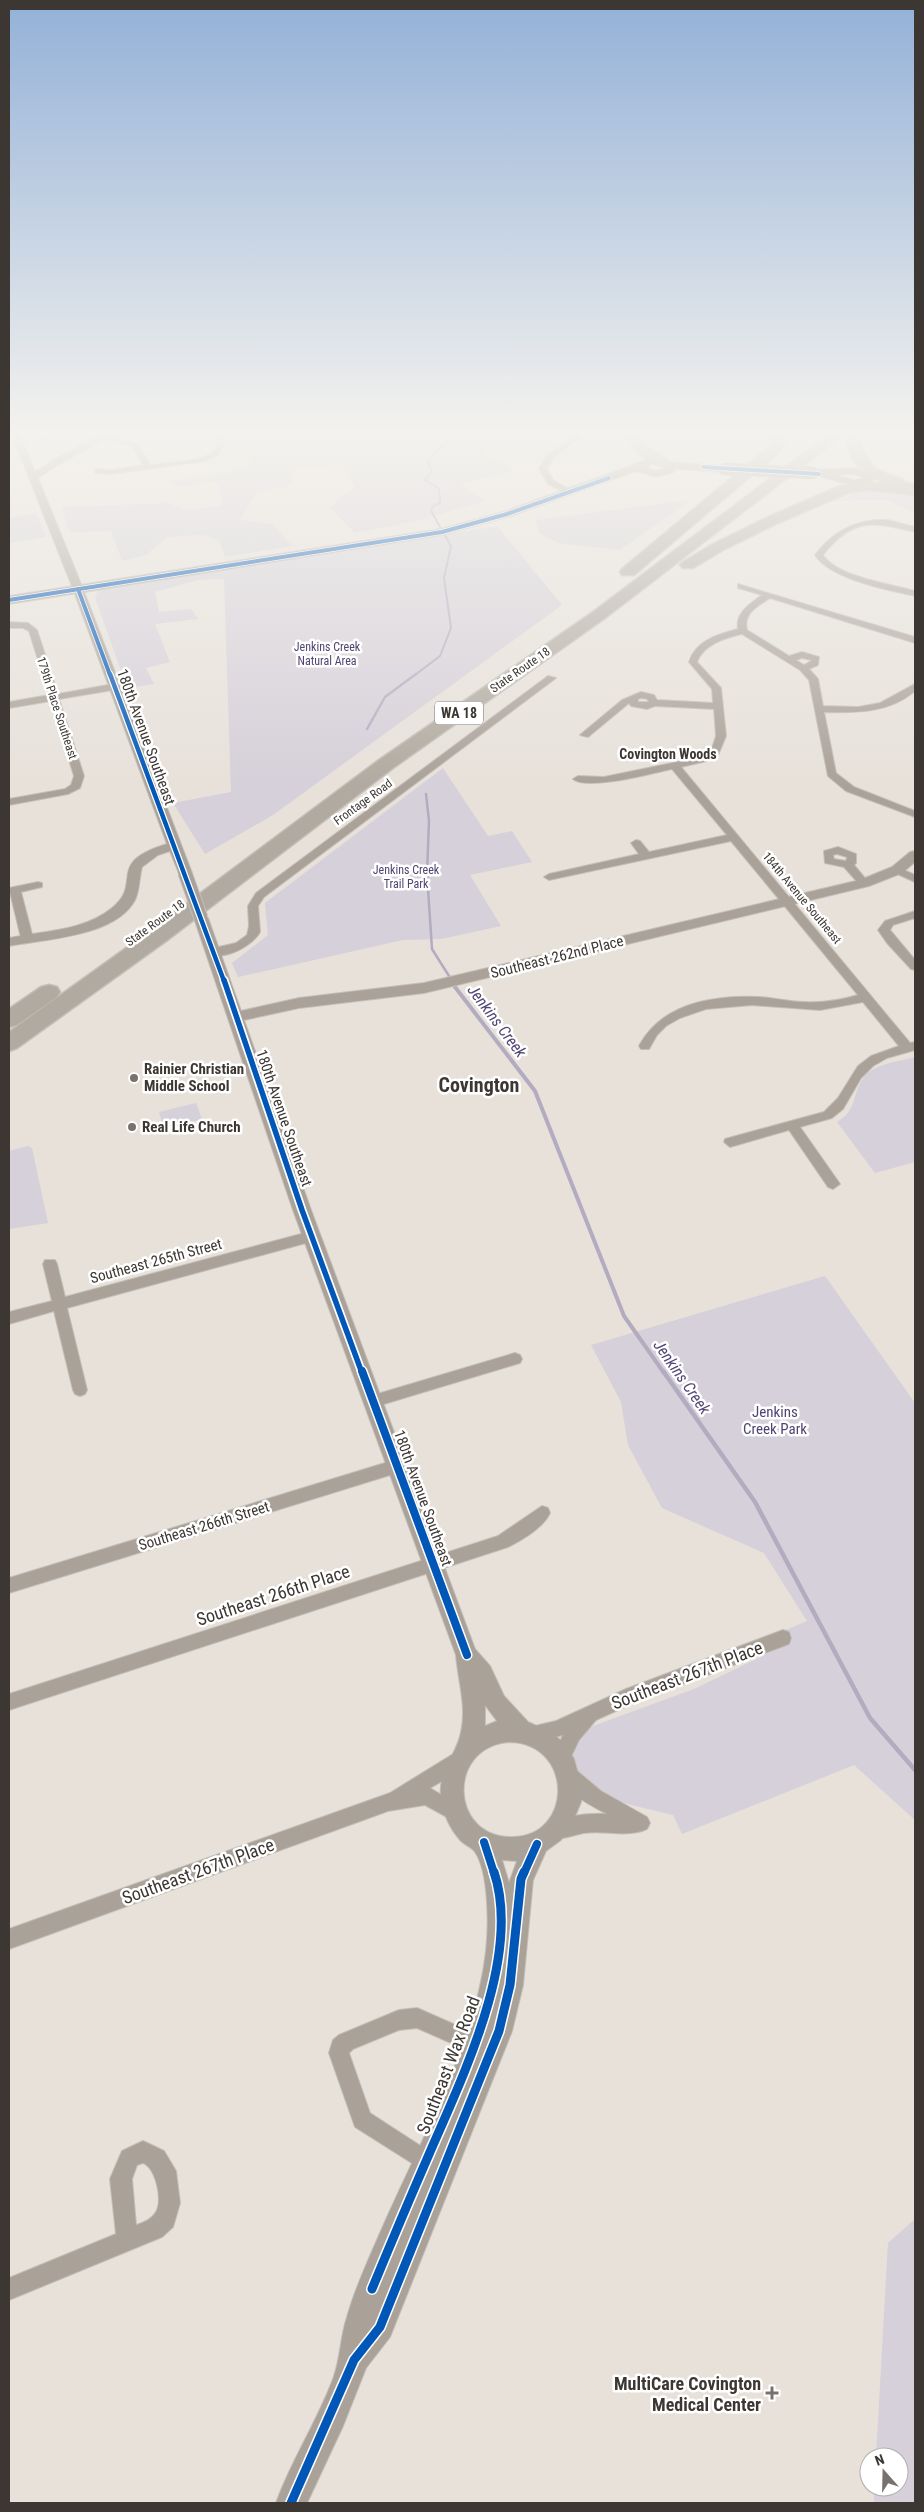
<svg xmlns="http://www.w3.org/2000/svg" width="924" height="2512" font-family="'Roboto Condensed',sans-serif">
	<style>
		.green { fill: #d5d0d9 }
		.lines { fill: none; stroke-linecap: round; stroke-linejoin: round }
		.stream-far3 { stroke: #b3acc1; stroke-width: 2 }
		.stream-far2 { stroke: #b3acc1; stroke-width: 2.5 }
		.stream-far1 { stroke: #b3acc1; stroke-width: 4 }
		.stream { stroke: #b3acc1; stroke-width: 4.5 }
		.minor-casing { stroke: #c4bfb9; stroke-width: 2 }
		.tertiary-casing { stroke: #c4bfb9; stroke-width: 2 }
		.secondary-casing { stroke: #c4bfb9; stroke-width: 2 }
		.motorway-casing { stroke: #c4bfb9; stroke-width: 3 }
		.minor { fill: #aaa299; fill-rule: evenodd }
		.tertiary { fill: #aaa299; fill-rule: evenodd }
		.secondary { fill: #a9a097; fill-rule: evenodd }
		.motorway { fill: #b0aaa0; fill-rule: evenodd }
		.tertiary-bridge-casing { stroke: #c4bfb9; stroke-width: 15; stroke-linecap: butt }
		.secondary-bridge-casing { stroke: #c4bfb9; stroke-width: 13; stroke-linecap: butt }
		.tertiary-bridge { stroke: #aaa299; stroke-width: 13 }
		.secondary-bridge { stroke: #a9a097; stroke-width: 12 }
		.cycleway-far4-casing { stroke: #fff; stroke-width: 5.5 }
		.cycleway-far3-casing { stroke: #fff; stroke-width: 7 }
		.cycleway-far2-casing { stroke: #fff; stroke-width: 9 }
		.cycleway-far1-casing { stroke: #fff; stroke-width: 11 }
		.cycleway-casing { stroke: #fff; stroke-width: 12 }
		.cycleway-far4 { stroke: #0057b8; stroke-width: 4 }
		.cycleway-far3 { stroke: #0057b8; stroke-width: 4.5 }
		.cycleway-far2 { stroke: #0057b8; stroke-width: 5.5 }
		.cycleway-far1 { stroke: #0057b8; stroke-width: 8 }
		.cycleway { stroke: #0057b8; stroke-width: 9 }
		.poi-dot { fill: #78726d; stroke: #fff; stroke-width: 2 }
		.labels { text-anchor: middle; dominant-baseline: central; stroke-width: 5; stroke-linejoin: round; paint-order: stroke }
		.far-park-label { font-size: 12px; fill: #504472; stroke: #fff }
		.far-street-label { font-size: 12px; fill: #3c3732; stroke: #fff }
		.shield { fill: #fff; stroke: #767370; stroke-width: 1 }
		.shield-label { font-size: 14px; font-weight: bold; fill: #3c3732 }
		.far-neighbourhood-label { font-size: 14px; font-weight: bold; fill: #3c3732; stroke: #fff }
		.street-label { font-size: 15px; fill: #3c3732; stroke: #fff }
		.poi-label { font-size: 15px; font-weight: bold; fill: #3c3732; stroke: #fff; text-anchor: start }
		.park-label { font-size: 15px; fill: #504472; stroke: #fff }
		.water-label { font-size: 16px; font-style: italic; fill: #524675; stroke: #fff }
		.near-street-label { font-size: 18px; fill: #3c3732; stroke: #fff }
		.near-poi-label { font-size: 18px; font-weight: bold; fill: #3c3732; stroke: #fff; text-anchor: end }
		.district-label { font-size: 20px; font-weight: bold; fill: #3c3732; stroke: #fff }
	</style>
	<rect width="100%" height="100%" fill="#e7e1da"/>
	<g class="green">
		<polygon points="262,435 541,435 544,437 479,442 487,459 506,463 513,471 460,484 486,501 420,520 355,533 329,507 355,487 342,465 290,470 294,485 257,491 240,520 273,524 292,546 225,557 219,540 203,535 167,537 146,555 122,561 111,531 70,532 61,507 169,503 185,510 222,506 219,482 176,487 168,481 226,473 249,466"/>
		<polygon points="859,492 881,492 915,496 915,513 885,500 834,501"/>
		<polygon points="691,500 620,550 558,543 539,533 535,520"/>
		<polygon points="36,513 46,537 9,543 9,518"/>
		<polygon points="497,526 562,605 273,815 205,854 173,803 231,792 224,579 198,580 155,592 159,612 191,609 198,619 155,624 170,662 146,668 154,684 127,688 95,597 98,590"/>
		<polygon points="443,768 488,836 512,831 532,862 470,875 501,926 441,939 403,940 238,977 232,963 268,935 265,903"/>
		<path d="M915 1057V1162L875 1173 837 1122C858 1110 851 1095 864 1077 873 1064 901 1061 915 1057Z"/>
		<polygon points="196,1103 202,1119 164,1129 159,1112"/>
		<polygon points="28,1146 32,1148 48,1223 9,1229 9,1151"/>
		<path d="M825 1276 915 1403V1820L854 1765 682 1834 673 1815C653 1810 632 1806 612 1799 574 1785 556 1754 593 1726L694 1689 787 1644 781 1632 807 1621 764 1553 662 1508 628 1445 621 1402 591 1345Z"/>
		<polygon points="915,2219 915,2503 874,2503 874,2487 899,2487 899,2457 876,2457 888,2243"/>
	</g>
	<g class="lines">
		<g class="stream-far3">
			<polyline points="33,443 59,435"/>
			<polyline points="415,675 440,656 451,628 444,578 451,546 431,511 433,506 440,503 439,489 425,480 432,472 428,462 451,435"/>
		</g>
		<g class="stream-far2">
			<polyline points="367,729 385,697 416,674"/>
			<polyline points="426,794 429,821 427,874 432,949 449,976"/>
		</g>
		<polyline class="stream-far1" points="455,987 535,1091 624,1316 664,1373"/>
		<polyline class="stream" points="663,1371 755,1502 870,1718 915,1770"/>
		<g class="minor-casing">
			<g id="minor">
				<path d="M104 435 138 444 150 465C164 463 207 461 215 450 218 444 216 441 216 436H220L225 442 219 454 206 461 112 474 95 473V469L112 470 143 465 132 447 102 438Z"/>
				<polygon points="576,435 584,435 553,458 547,469 554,481 571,490 571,494 568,494 548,484 539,469 547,455"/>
				<polygon points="884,479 915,484 915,488 881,483 881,479"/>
				<path d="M875 520H888L915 527V532C873 522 853 517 823 555 837 577 891 584 915 591V596C888 590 830 579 815 555 831 534 849 523 875 520Z"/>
				<path d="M738 584 915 637V643L770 598C758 606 743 613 747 630L789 656 802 652 819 657 818 665 809 669 818 679 823 706 858 707 880 703 915 684V691C889 713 857 713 824 712L836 773 854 787 915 811V817L846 791 828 776 809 680 800 670 742 634C725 638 704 644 697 662L721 688 726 736 718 755 707 761 681 767 910 1043 915 1042V1050L887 1058 873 1066 861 1078 843 1109 832 1118 800 1127 840 1184 833 1189 828 1187 789 1130 730 1147 724 1142 725 1139 824 1112 838 1098 858 1066 871 1056 899 1046 863 1002 820 1010 752 1005 706 1009 680 1018 666 1026 657 1035 649 1049H641L639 1046C662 1003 714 995 759 997 775 998 790 1002 805 1002 823 1003 841 1000 858 995L731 841 549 880 544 877 549 874 639 854 631 843 636 840 640 841 649 852 727 835 672 769C653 773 587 791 573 779L578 776 604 777 701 757 711 751 716 736 714 709 655 706 647 709 631 706 629 703 588 737 580 735 622 700 641 692 654 695 657 700 713 703 712 689 689 662C696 640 719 634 738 629 735 613 750 604 762 595L738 588ZM802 658 811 660V661L804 665 796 660ZM642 698 647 699 649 702H638V699Z"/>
				<polygon points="9,622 28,623 37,630 58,694 113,684 118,687 113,690 59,699 84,776 80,788 68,794 9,805 9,799 65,789 71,785 74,776 51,701 9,708 9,702 49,695 29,631 23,628 9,628"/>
				<path d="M548 676 556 678 264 897 258 906 260 932C252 946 227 959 210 955V949L236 943 247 935 249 926 248 906 256 893Z"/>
				<path d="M838 847 856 854V863L854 865 869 883 868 885H860L844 867 825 863 824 851ZM837 854 847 857 846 861 834 859 833 855Z"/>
				<polygon points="897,867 915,875 915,882 893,872 892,870"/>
				<polygon points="38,882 42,883 42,887 21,892 33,938 27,941 21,938 9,888"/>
				<polygon points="915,911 915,918 893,925 890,930 915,960 915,970 911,969 887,943 878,930 885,921"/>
				<polygon points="312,1231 317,1232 319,1236 317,1240 67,1308 87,1390 85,1394 80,1396 75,1394 73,1390 54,1311 9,1324 9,1312 52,1301 43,1264 45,1260 55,1260 57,1264 65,1297"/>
				<polygon points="515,1353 520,1355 522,1359 520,1363 374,1407 369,1405 367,1401 369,1397 374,1395"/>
				<polygon points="398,1459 403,1461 406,1466 403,1471 9,1593 9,1578"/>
				<path d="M542 1506 548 1508 550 1513C543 1528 522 1540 508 1547L9 1710V1694L498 1536Z"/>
				<polygon points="783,1630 789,1632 791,1638 789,1644 631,1704 596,1720 579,1740 567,1765 561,1768 555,1765 552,1759 563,1735 532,1743 526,1740 523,1734 526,1728 556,1721 626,1689"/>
				<polygon points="458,1751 464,1754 467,1760 464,1766 451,1776 430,1788 462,1807 465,1813 462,1819 456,1822 425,1805 388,1811 9,1949 9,1929 390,1793"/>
				<path d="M570 1767 576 1770 601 1791 647 1817 650 1823 647 1829C627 1838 605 1830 584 1833 573 1835 560 1841 549 1837L547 1830 549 1823C567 1816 588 1813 607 1814 590 1805 569 1795 561 1776L564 1770Z"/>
				<polygon points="417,2008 483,2037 486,2044 483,2051 476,2054 417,2028 399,2030 353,2049 349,2053 370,2113 433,2154 437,2161 433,2168 426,2172 355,2127 329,2053 333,2040 339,2035 399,2010"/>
				<path d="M143 2141 164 2151 176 2171 180 2203 173 2227 162 2237 9 2300V2278L116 2234 110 2179 122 2151ZM143 2163C156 2168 163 2200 156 2212 152 2219 143 2223 136 2225L132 2179 137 2165Z"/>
			</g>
		</g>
		<g class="tertiary-casing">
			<g id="tertiary">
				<path d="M12 435H20L35 472C54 460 93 433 114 435L66 460 38 478 83 589 192 873 185 877 180 876 170 851 158 855 142 867C139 878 140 889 135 900 115 937 45 939 9 946V938C43 931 84 931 112 908 144 883 104 863 167 844L73 589Z"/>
				<path d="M915 851V862L902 873 869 886 424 993 299 1008 244 1020 311 1210 475 1649 490 1666 504 1696 528 1722 552 1733 565 1744 574 1759 581 1784V1802L571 1826 561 1840 546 1851 533 1880 523 1985 512 2031 390 2337 366 2368 343 2426 307 2503H276C291 2461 317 2422 333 2379 341 2357 340 2338 347 2317 356 2285 371 2254 384 2224 421 2140 476 2042 486 1951 489 1926 489 1872 475 1852 473 1848 465 1845 461 1841 450 1829 442 1812 441 1796 438 1770 457 1755 461 1732 467 1706 458 1681 456 1655L293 1210 194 918 201 914 208 918 241 1011 299 998 424 983 860 880 892 867 910 852ZM485 1705 497 1721 485 1726ZM511 1742C574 1745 573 1836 513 1837 449 1839 446 1745 511 1742ZM502 1860 517 1861 509 1883Z"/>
			</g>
		</g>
		<g class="secondary-casing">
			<g id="secondary">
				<path d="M652 458 669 462 724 466 729 469 724 472 675 469 674 472 656 477 636 471 511 516 442 535 9 604V596L441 529 503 512ZM652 464 665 468 656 471 646 467Z"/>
				<path d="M856 468 876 477 870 484 854 486 808 473 813 470ZM855 474 864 478 854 480 836 475Z"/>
			</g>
		</g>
		<g class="motorway-casing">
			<g id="motorway">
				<path d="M627 435H639L646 446 667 459 669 462 667 465C650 469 632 448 627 435Z"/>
				<polygon points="771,435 784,435 785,444 777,454 634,575 622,575 620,572 622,569 767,448 771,443"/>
				<polygon points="828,435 843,435 605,618 393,768 166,941 17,1048 9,1051 9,1032 150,931 379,760 593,612"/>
				<path d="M854 437 861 441C864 466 881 473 903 479L905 482 902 485 915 487V495L868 490 848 493 778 523 723 550 693 568H683L680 565 683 562 713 544 768 517 840 486 868 482 890 484C867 477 850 466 847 441Z"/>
				<polygon points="49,985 57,987 60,992 57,997 17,1025 9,1027 9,1009 41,987"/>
			</g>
		</g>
		<use href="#minor" class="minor"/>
		<use href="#tertiary" class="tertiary"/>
		<use href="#secondary" class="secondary"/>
		<use href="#motorway" class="motorway"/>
		<g class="tertiary-bridge-casing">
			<polyline id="tertiary-bridge" points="185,873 201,918"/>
		</g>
		<g class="secondary-bridge-casing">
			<polyline id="secondary-bridge" points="724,469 813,473"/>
		</g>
		<use href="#tertiary-bridge" class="tertiary-bridge"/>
		<use href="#secondary-bridge" class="secondary-bridge"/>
		<g class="cycleway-far4-casing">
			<g id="cycleway-far4">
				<polyline points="703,467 819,474"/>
				<polyline points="78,589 110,675"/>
				<polyline points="9,600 442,532 507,514 609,478"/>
			</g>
		</g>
		<g class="cycleway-far3-casing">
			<polyline id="cycleway-far3" points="110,674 224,981"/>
		</g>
		<g class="cycleway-far2-casing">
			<polyline id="cycleway-far2" points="224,980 302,1210 362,1373"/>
		</g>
		<g class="cycleway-far1-casing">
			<g id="cycleway-far1">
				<polyline points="362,1371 467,1655"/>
				<polyline points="484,1842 494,1873"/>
				<polyline points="524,1873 537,1844"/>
			</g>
		</g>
		<g class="cycleway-casing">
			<g id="cycleway">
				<path d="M372 2289C391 2243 410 2198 430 2152 463 2076 522 1955 494 1872"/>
				<polyline points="291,2503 354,2360 380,2327 499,2031 510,1985 521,1879 524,1872"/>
			</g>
		</g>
		<use href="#cycleway-far4" class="cycleway-far4"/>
		<use href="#cycleway-far3" class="cycleway-far3"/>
		<use href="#cycleway-far2" class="cycleway-far2"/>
		<use href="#cycleway-far1" class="cycleway-far1"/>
		<use href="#cycleway" class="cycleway"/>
	</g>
	<linearGradient id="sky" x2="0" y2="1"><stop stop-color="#93b1d8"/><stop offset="0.55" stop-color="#f4f2ee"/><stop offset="1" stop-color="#f4f2ee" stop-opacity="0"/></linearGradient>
	<rect width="924" height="786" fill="url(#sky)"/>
	<g class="poi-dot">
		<circle cx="134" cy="1078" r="5"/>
		<circle cx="132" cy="1127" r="5"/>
		<path d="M769.5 2385.5h5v5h5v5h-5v5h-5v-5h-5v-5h5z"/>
	</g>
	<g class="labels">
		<g class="far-park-label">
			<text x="327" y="647">Jenkins Creek<tspan x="327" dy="14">Natural Area</tspan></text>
			<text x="406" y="870">Jenkins Creek<tspan x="406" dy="14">Trail Park</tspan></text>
		</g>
		<g class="far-street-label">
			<text transform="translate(520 670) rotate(-35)">State Route 18</text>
			<text transform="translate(57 708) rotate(72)">179th Place Southeast</text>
			<text transform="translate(363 802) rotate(-36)">Frontage Road</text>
			<text transform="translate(802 898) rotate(50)">184th Avenue Southeast</text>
			<text transform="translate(155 923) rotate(-36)">State Route 18</text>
		</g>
		<rect class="shield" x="435" y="701.5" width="48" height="23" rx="4"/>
		<g class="shield-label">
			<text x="459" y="713">WA 18</text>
		</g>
		<g class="far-neighbourhood-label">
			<text x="668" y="754">Covington Woods</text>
		</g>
		<g class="street-label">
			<text transform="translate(146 737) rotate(70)">180th Avenue Southeast</text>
			<text transform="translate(557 957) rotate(-14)">Southeast 262nd Place</text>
			<text transform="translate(284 1118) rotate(71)">180th Avenue Southeast</text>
			<text transform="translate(156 1261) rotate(-15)">Southeast 265th Street</text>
			<text transform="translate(423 1498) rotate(70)">180th Avenue Southeast</text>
			<text transform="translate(204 1526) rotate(-17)">Southeast 266th Street</text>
		</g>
		<g class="poi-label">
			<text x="144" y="1069">Rainier Christian<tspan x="144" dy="17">Middle School</tspan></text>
			<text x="142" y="1127">Real Life Church</text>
		</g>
		<g class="park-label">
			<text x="775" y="1412">Jenkins<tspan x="775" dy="17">Creek Park</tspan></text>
		</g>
		<g class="water-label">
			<text transform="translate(497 1021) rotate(53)">Jenkins Creek</text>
			<text transform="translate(682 1377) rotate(55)">Jenkins Creek</text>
		</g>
		<g class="near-street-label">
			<text transform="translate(273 1595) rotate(-18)">Southeast 266th Place</text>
			<text transform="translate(687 1675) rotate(-21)">Southeast 267th Place</text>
			<text transform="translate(198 1871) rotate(-20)">Southeast 267th Place</text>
			<text transform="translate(448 2065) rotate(-69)">Southeast Wax Road</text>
		</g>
		<g class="near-poi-label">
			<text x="761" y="2383">MultiCare Covington<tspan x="761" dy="21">Medical Center</tspan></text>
		</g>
		<g class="district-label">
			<text x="479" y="1085">Covington</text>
		</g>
	</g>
	<rect width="924" height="2512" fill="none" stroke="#3c3732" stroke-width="20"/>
	<g transform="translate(884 2472) rotate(340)"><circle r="24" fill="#ffffff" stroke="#b1afad"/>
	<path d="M0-4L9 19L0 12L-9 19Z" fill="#78726d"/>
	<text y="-8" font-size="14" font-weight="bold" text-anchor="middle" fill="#3c3732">N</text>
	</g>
</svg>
